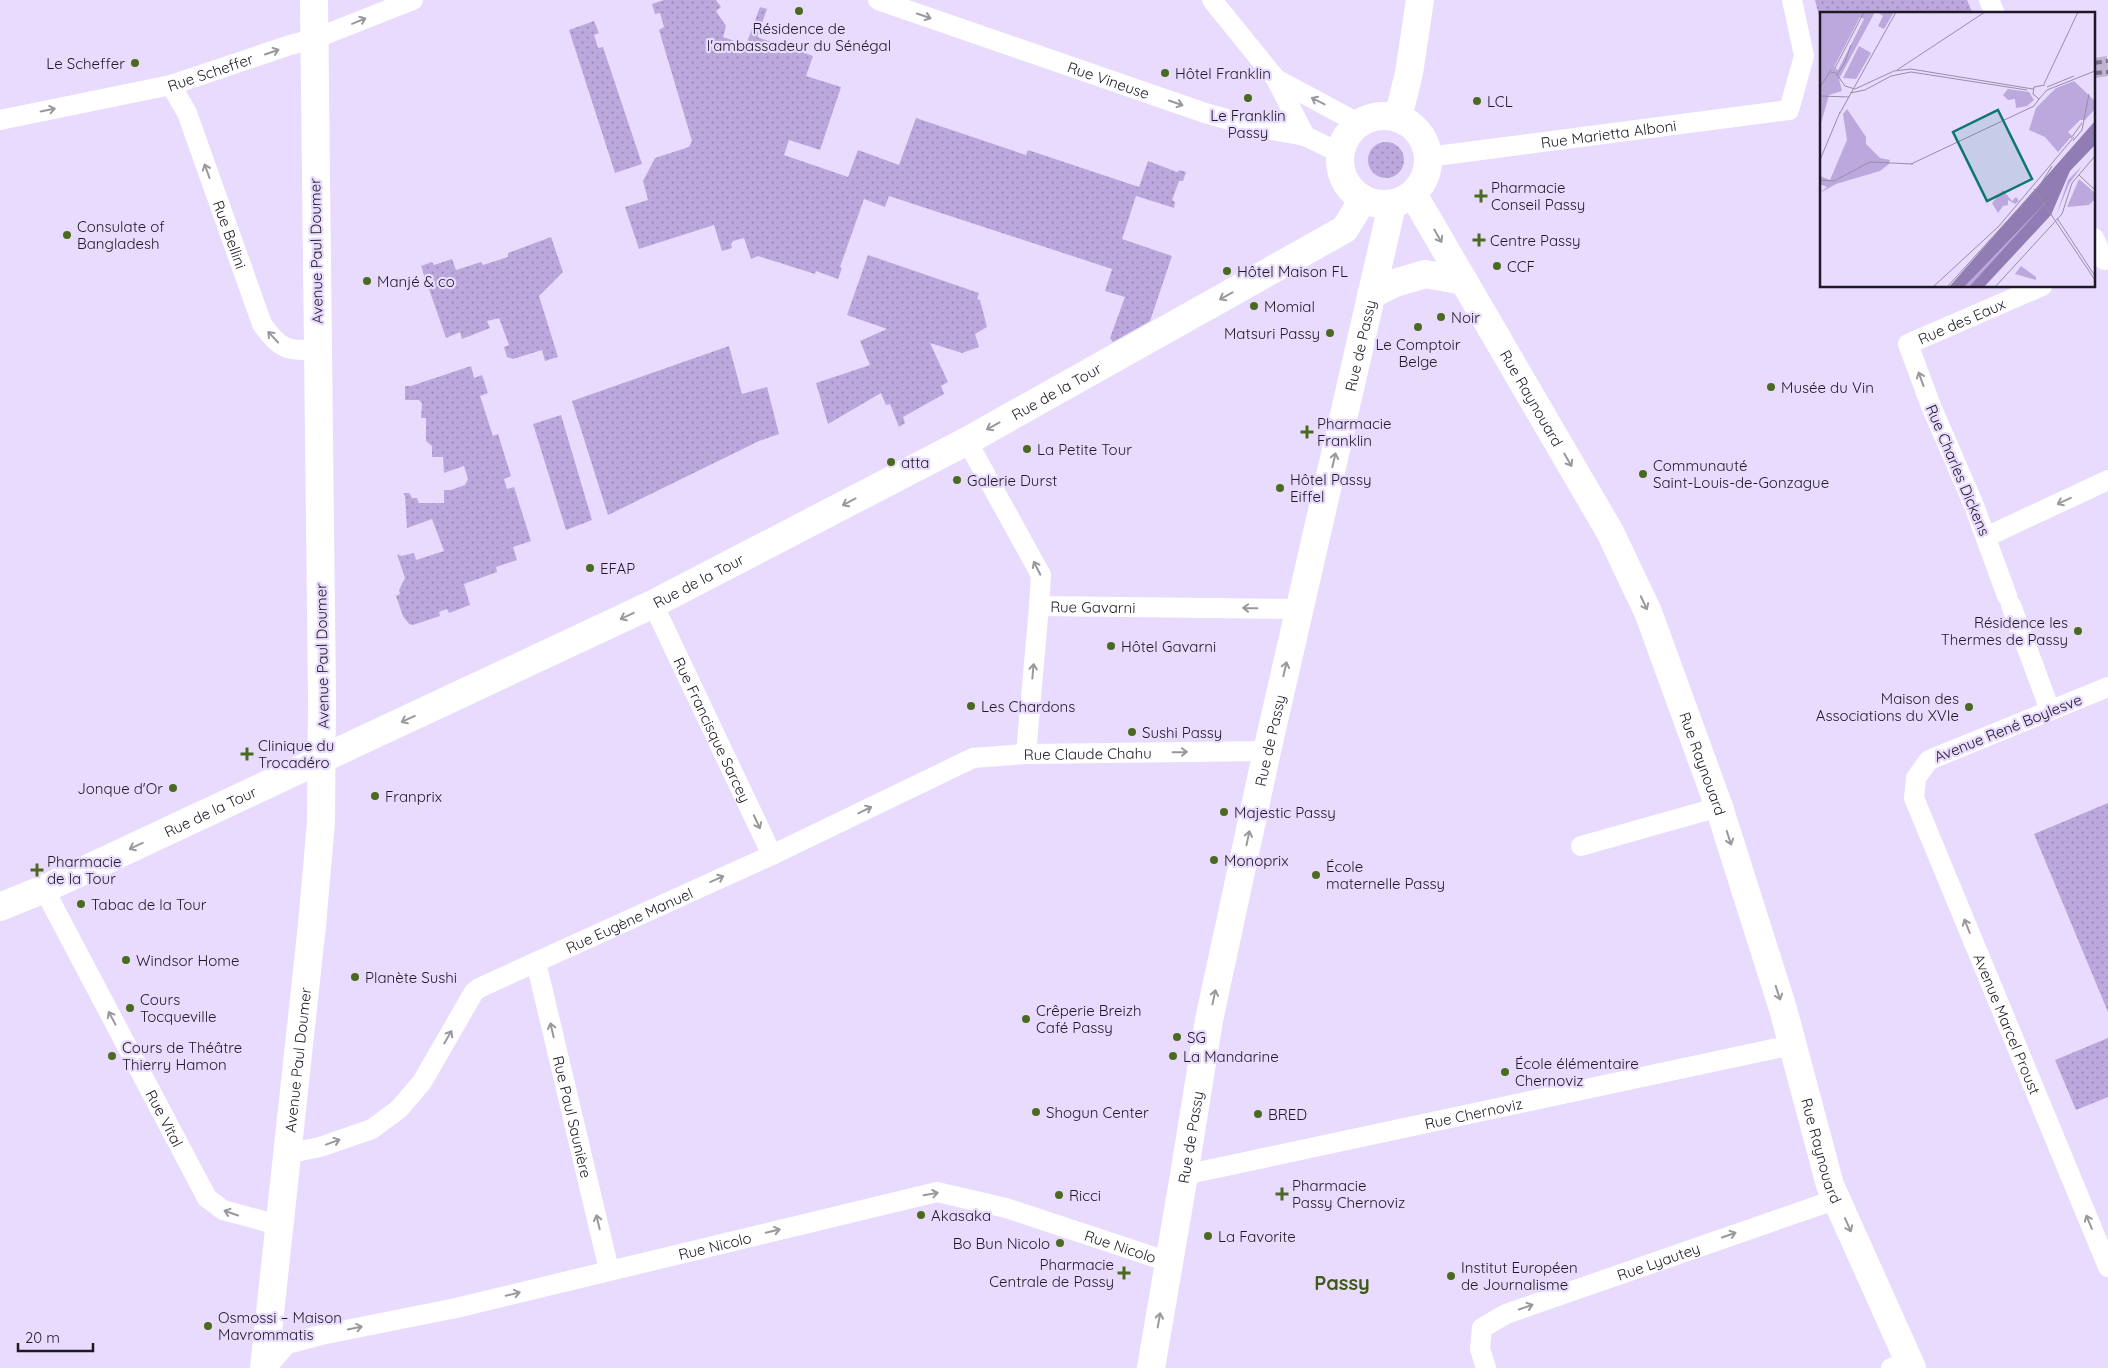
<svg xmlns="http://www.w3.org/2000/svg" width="2108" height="1368" font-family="Quicksand,sans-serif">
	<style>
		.green { fill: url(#green-dots) }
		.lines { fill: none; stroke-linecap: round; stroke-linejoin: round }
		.street-tunnel { stroke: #c0b4d3; stroke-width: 20; stroke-dasharray: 20 10; stroke-linecap: butt }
		.street { stroke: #fff; stroke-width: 20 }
		.secondary { stroke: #fff; stroke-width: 28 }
		.rail { stroke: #7d748b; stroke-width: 4; stroke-dasharray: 8 4; stroke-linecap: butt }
		.oneway { stroke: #9a989d }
		.poi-dot { fill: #4a6a20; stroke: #e8dbfe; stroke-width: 2 }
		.labels { text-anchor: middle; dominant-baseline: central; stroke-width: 4.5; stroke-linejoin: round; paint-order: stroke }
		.poi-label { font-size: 15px; fill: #1e1925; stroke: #e8dbfe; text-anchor: start }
		.street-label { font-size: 15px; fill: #1e1925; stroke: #e8dbfe }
		.district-label { font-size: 20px; font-weight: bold; fill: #3d5b17; stroke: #e8dbfe }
		.inset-river { fill: none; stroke: #917cb3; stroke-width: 2.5 }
		.inset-road { fill: none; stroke: #978da7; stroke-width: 1 }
		.view { fill: #0f766e; fill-opacity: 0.15; stroke: #0f766e; stroke-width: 2.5 }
		.inset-edge { fill: none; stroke: #1e1925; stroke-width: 2.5 }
	</style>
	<defs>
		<pattern id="green-dots" width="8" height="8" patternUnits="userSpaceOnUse" patternTransform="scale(1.25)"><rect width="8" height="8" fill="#bca8dd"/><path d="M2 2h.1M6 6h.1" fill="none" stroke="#9888b3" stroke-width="1.8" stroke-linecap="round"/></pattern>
	</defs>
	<rect width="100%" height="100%" fill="#e8dbfe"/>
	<g class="green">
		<polygon points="664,0 716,0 721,7 716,11 726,26 723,37 746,45 760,7 767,9 757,37 813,56 806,76 841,87 820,150 789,140 784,155 848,177 858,150 899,165 916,118 1026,155 1028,150 1139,187 1148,161 1177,172 1180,170 1186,172 1183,181 1179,181 1172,200 1175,202 1174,208 1136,196 1122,239 1172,256 1150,321 1113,342 1110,338 1125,297 1105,291 1112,269 889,196 885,207 864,199 840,267 842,268 838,279 816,271 815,274 758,256 751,259 744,238 733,241 731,244 732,248 722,251 714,225 639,249 625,207 648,200 643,181 655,158 689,147 692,141 659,30 664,27 660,13 655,14 652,4"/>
		<polygon points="1815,0 1967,0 1973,14 1822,14 1822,28"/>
		<polygon points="594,21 599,33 594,35 598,48 603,47 642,164 615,173 569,30"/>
		<circle cx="1386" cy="160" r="18"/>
		<polygon points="551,237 563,272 539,296 558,357 545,361 542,350 513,359 507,357 504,347 509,345 499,318 487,321 490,328 462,339 460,332 446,338 421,266 432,262 434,265 452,259 456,270 481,262 483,265 508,257 508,253"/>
		<polygon points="868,255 979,293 977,299 980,300 987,327 975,334 979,347 962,353 930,343 948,382 941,386 944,394 903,417 905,423 899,427 890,404 886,405 881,393 828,424 816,383 870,365 860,341 887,329 847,315"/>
		<polygon points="729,346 742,394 767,387 779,434 759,441 608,515 572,401"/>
		<polygon points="471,366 474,378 482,375 488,393 480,396 493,436 498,434 511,476 504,479 507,489 514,487 531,541 513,547 517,560 496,567 497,572 464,584 470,605 449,613 447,609 439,612 440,616 413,625 409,624 403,616 396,596 400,594 399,590 405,578 397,554 401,556 414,553 416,560 444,551 432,519 407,528 405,496 403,493 409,493 412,498 417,498 419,503 444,503 444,490 451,490 465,485 468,479 464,466 444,473 443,457 432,457 432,446 426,441 426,418 421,418 422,403 419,400 405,400 405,386 411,386"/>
		<polygon points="561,415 592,520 566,530 533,424"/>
		<polygon points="2108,803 2108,1012 2034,834"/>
		<polygon points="2108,1038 2108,1097 2076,1110 2055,1060"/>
	</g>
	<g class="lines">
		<polyline class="street-tunnel" points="2094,68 2108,66"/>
		<g class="street">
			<path id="s1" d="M878 0 1205 113 1255 127 1305 136 1340 153"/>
			<polyline points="1212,0 1276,79 1305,136"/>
			<polyline points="1989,0 1995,14"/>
			<polyline points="1276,79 1360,124"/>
			<path id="s2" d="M171 85 187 113 262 324C280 349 287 352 317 349"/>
			<path id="s3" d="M0 120 171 85 290 45 314 39 413 0"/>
			<path id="s4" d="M1428 157 1789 110 1804 56 1792 0"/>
			<polyline points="2094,238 2104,260"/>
			<path id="s5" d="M967 441 1041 575 1039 606 1299 609"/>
			<polyline points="1986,537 2108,480"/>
			<path id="s6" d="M2007 596 1973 503 1931 406 1908 344 2042 286"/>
			<path id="s7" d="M653 604 772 855"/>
			<polyline points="2011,605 2050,710"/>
			<path id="s8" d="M2108 687 1929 760 1916 778 1914 798 2108 1267"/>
			<polyline points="1026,754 1039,606"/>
			<polyline points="1581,846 1719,807"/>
			<path id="s9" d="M44 889 207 1198 223 1210 278 1225"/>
			<path id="s10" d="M536 962 609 1270"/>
			<path id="s11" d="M286 1154 320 1147 372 1129 399 1109 422 1082 474 992 479 988 772 855 973 758 1026 754 1267 751"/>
			<path id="s12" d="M1184 1175 1792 1045"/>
			<path id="s13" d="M266 1368 287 1344 321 1335 456 1308 937 1192 1006 1208 1169 1262"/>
			<path id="s14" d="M1486 1368 1480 1349 1482 1328 1506 1314 1837 1199"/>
			<polyline points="1891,1368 1909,1362"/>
		</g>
		<g class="secondary">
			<circle cx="1384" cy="160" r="44"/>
			<polyline points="1398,118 1409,73 1420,0"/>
			<path id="s15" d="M1413 194 1610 532 1648 612 1719 807 1783 1009 1830 1185 1912 1368"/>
			<polyline points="1371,295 1395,283 1425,274 1464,281"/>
			<path id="s16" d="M0 907 44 889 653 604 967 441 1345 229 1363 199"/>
			<path id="s17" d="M264 1368 312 925 321 822 322 699 314 0"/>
			<path id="s18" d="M1151 1368 1184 1175 1209 1020 1267 751 1392 205"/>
		</g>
		<g class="rail">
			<polyline points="2094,63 2108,61"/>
			<polyline points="2094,73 2108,72"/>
		</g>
	</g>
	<defs><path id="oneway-shaft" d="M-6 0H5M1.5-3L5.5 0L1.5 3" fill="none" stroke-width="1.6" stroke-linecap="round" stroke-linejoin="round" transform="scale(1.25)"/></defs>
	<g class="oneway">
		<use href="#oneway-shaft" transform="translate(924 16) rotate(19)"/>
		<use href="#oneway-shaft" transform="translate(359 21) rotate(-22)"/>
		<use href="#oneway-shaft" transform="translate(272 52) rotate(-19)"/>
		<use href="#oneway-shaft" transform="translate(1318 101) rotate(-153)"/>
		<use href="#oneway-shaft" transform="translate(1176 103) rotate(19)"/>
		<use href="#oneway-shaft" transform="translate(48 110) rotate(-11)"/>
		<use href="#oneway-shaft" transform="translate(207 171) rotate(-110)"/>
		<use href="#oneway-shaft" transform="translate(1438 236) rotate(60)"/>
		<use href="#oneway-shaft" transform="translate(1226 296) rotate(151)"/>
		<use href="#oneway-shaft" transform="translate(273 337) rotate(-133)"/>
		<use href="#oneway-shaft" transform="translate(1921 379) rotate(-110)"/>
		<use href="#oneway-shaft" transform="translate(993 426) rotate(151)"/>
		<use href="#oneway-shaft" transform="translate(1334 460) rotate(-77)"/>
		<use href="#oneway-shaft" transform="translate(1568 460) rotate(60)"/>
		<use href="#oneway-shaft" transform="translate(2064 501) rotate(155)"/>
		<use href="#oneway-shaft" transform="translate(849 502) rotate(152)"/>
		<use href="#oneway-shaft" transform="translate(1037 568) rotate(-117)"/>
		<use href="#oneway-shaft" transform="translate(1644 603) rotate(65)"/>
		<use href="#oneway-shaft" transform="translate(1250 608) rotate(-179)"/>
		<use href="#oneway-shaft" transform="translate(627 616) rotate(155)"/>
		<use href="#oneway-shaft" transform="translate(1285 669) rotate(-77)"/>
		<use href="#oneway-shaft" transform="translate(1033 671) rotate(-85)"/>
		<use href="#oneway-shaft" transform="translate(408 719) rotate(155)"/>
		<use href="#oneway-shaft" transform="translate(1180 752) rotate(-1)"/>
		<use href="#oneway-shaft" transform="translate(865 810) rotate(-26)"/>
		<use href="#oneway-shaft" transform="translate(757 822) rotate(65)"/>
		<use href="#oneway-shaft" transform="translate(1248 838) rotate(-78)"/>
		<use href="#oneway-shaft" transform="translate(1729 838) rotate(72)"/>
		<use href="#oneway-shaft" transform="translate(136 846) rotate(155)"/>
		<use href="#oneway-shaft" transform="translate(717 879) rotate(-24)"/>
		<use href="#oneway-shaft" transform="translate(1967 926) rotate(-112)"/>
		<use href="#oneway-shaft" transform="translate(1778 993) rotate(72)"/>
		<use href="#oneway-shaft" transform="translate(1214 997) rotate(-78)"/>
		<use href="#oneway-shaft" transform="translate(112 1018) rotate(-118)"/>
		<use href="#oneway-shaft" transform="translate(552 1030) rotate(-103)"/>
		<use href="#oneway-shaft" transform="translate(448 1037) rotate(-60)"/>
		<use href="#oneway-shaft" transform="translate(333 1142) rotate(-20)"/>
		<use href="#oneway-shaft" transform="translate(931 1194) rotate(-9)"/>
		<use href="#oneway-shaft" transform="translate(231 1213) rotate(-161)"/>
		<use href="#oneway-shaft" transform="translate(598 1222) rotate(-103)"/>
		<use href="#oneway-shaft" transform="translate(2089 1222) rotate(-113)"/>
		<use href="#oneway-shaft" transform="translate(1848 1225) rotate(66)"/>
		<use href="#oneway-shaft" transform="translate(773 1231) rotate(-13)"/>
		<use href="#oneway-shaft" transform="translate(1729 1235) rotate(-19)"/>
		<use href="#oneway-shaft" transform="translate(513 1294) rotate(-14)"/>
		<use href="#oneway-shaft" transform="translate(1526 1307) rotate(-19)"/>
		<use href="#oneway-shaft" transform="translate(1159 1320) rotate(-80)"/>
		<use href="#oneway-shaft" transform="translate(355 1328) rotate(-11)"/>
	</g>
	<g class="poi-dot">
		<circle cx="799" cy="11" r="5"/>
		<circle cx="135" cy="63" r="5"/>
		<circle cx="1165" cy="73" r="5"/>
		<circle cx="1248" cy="98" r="5"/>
		<circle cx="1477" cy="101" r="5"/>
		<path d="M1478.5 188.5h5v5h5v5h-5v5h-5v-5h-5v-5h5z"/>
		<circle cx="67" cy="235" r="5"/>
		<path d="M1476.5 232.5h5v5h5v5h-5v5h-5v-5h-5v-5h5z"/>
		<circle cx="1497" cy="266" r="5"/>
		<circle cx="1227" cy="271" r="5"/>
		<circle cx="367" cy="281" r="5"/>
		<circle cx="1254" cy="306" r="5"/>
		<circle cx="1441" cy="317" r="5"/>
		<circle cx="1418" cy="327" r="5"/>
		<circle cx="1330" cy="333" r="5"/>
		<circle cx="1771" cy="387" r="5"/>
		<path d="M1304.5 424.5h5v5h5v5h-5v5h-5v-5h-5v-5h5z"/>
		<circle cx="1027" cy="449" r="5"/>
		<circle cx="891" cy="462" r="5"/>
		<circle cx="1643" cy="474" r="5"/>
		<circle cx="957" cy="480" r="5"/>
		<circle cx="1280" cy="488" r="5"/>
		<circle cx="590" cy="568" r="5"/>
		<circle cx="2078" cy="631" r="5"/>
		<circle cx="1111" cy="646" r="5"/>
		<circle cx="971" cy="706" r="5"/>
		<circle cx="1969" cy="707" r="5"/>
		<circle cx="1132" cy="732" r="5"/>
		<path d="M244.5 746.5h5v5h5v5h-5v5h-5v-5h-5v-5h5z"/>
		<circle cx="173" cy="788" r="5"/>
		<circle cx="375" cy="796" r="5"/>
		<circle cx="1224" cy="812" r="5"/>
		<circle cx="1214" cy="860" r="5"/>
		<path d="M34.5 862.5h5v5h5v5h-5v5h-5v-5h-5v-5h5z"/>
		<circle cx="1316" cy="875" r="5"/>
		<circle cx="81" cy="904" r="5"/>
		<circle cx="126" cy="960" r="5"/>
		<circle cx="355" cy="977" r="5"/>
		<circle cx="130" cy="1008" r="5"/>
		<circle cx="1026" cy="1019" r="5"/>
		<circle cx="1177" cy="1037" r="5"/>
		<circle cx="112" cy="1056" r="5"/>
		<circle cx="1173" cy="1056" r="5"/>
		<circle cx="1505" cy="1072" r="5"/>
		<circle cx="1036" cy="1112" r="5"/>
		<circle cx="1258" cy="1114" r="5"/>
		<path d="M1279.5 1186.5h5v5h5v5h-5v5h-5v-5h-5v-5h5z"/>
		<circle cx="1059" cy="1195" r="5"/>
		<circle cx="921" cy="1215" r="5"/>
		<circle cx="1208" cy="1236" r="5"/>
		<circle cx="1060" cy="1243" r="5"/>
		<path d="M1121.5 1265.5h5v5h5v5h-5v5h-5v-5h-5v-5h5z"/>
		<circle cx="1451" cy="1276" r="5"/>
		<circle cx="208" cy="1326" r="5"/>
	</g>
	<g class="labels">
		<g class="poi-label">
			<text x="799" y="28" text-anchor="middle">Résidence de<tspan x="799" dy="17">l'ambassadeur du Sénégal</tspan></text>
			<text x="125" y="63" text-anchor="end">Le Scheffer</text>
			<text x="1175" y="73">Hôtel Franklin</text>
			<text x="1487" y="101">LCL</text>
			<text x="1248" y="115" text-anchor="middle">Le Franklin<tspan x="1248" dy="17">Passy</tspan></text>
			<text x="1491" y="187">Pharmacie<tspan x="1491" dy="17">Conseil Passy</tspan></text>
			<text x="77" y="226">Consulate of<tspan x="77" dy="17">Bangladesh</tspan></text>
			<text x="1490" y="240">Centre Passy</text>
			<text x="1507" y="266">CCF</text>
			<text x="1237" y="271">Hôtel Maison FL</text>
			<text x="377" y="281">Manjé &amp; co</text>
			<text x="1264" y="306">Momial</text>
			<text x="1451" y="317">Noir</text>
			<text x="1320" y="333" text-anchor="end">Matsuri Passy</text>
			<text x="1418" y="344" text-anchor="middle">Le Comptoir<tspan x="1418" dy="17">Belge</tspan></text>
			<text x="1781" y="387">Musée du Vin</text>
			<text x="1317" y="423">Pharmacie<tspan x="1317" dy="17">Franklin</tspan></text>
			<text x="1037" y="449">La Petite Tour</text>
			<text x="901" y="462">atta</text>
			<text x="1653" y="465">Communauté<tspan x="1653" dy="17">Saint-Louis-de-Gonzague</tspan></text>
			<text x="1290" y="479">Hôtel Passy<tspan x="1290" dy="17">Eiffel</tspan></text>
			<text x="967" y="480">Galerie Durst</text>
			<text x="600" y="568">EFAP</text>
			<text x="2068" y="622" text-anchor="end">Résidence les<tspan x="2068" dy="17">Thermes de Passy</tspan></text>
			<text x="1121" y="646">Hôtel Gavarni</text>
			<text x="1959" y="698" text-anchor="end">Maison des<tspan x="1959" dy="17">Associations du XVIe</tspan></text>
			<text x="981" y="706">Les Chardons</text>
			<text x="1142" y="732">Sushi Passy</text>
			<text x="258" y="745">Clinique du<tspan x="258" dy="17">Trocadéro</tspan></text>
			<text x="163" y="788" text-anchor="end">Jonque d'Or</text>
			<text x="385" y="796">Franprix</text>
			<text x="1234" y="812">Majestic Passy</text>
			<text x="1224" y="860">Monoprix</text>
			<text x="47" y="861">Pharmacie<tspan x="47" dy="17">de la Tour</tspan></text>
			<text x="1326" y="866">École<tspan x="1326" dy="17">maternelle Passy</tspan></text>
			<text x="91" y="904">Tabac de la Tour</text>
			<text x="136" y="960">Windsor Home</text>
			<text x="365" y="977">Planète Sushi</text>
			<text x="140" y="999">Cours<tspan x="140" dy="17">Tocqueville</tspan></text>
			<text x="1036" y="1010">Crêperie Breizh<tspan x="1036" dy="17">Café Passy</tspan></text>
			<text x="1187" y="1037">SG</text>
			<text x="122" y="1047">Cours de Théâtre<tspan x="122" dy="17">Thierry Hamon</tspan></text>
			<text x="1183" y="1056">La Mandarine</text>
			<text x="1515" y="1063">École élémentaire<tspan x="1515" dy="17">Chernoviz</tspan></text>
			<text x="1046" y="1112">Shogun Center</text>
			<text x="1268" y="1114">BRED</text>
			<text x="1292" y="1185">Pharmacie<tspan x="1292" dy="17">Passy Chernoviz</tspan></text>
			<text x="1069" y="1195">Ricci</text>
			<text x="931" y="1215">Akasaka</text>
			<text x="1218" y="1236">La Favorite</text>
			<text x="1050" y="1243" text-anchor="end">Bo Bun Nicolo</text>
			<text x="1114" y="1264" text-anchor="end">Pharmacie<tspan x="1114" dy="17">Centrale de Passy</tspan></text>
			<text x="1461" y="1267">Institut Européen<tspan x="1461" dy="17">de Journalisme</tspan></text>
			<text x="218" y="1317">Osmossi – Maison<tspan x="218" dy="17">Mavrommatis</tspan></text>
		</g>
		<g class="street-label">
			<text stroke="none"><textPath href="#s3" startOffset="216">Rue Scheffer</textPath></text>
			<text stroke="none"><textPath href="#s1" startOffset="244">Rue Vineuse</textPath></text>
			<text stroke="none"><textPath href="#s4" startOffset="182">Rue Marietta Alboni</textPath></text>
			<text stroke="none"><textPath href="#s2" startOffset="161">Rue Bellini</textPath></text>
			<text transform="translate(316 251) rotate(-91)">Avenue Paul Doumer</text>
			<text stroke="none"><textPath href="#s6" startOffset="329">Rue des Eaux</textPath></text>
			<text stroke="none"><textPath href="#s18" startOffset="1044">Rue de Passy</textPath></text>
			<text stroke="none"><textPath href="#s16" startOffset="1176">Rue de la Tour</textPath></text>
			<text stroke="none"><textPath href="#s15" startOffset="236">Rue Raynouard</textPath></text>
			<text transform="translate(1958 470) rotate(67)">Rue Charles Dickens</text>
			<text stroke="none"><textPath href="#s16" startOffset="771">Rue de la Tour</textPath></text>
			<text stroke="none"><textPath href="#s5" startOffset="238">Rue Gavarni</textPath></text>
			<text transform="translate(322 656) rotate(-91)">Avenue Paul Doumer</text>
			<text transform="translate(2008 728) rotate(-22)">Avenue René Boylesve</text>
			<text stroke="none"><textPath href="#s7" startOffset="139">Rue Francisque Sarcey</textPath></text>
			<text stroke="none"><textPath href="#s18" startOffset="639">Rue de Passy</textPath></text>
			<text stroke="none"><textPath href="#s11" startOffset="929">Rue Claude Chahu</textPath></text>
			<text stroke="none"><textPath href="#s15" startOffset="641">Rue Raynouard</textPath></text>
			<text stroke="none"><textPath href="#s16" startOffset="231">Rue de la Tour</textPath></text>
			<text stroke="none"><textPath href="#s11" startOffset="434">Rue Eugène Manuel</textPath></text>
			<text stroke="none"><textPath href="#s8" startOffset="480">Avenue Marcel Proust</textPath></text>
			<text stroke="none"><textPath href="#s17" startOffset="310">Avenue Paul Doumer</textPath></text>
			<text stroke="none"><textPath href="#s12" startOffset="296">Rue Chernoviz</textPath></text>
			<text stroke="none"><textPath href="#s10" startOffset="159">Rue Paul Saunière</textPath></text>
			<text stroke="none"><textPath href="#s9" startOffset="259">Rue Vital</textPath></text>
			<text stroke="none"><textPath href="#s18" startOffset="234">Rue de Passy</textPath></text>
			<text stroke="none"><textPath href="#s15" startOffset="1046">Rue Raynouard</textPath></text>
			<text stroke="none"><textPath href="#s13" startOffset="471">Rue Nicolo</textPath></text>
			<text stroke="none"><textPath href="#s13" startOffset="891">Rue Nicolo</textPath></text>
			<text stroke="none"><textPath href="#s14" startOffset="230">Rue Lyautey</textPath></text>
		</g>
		<g class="district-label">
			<text x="1342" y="1282">Passy</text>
		</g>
	</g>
	<g transform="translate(1820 12)">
		<rect width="275" height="275" fill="#e8dbfe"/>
		<path d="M0 0H55L19 67 22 79 9 83 0 115ZM40 5 44 7 18 58 14 55ZM254 69 275 89V97L265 108H260L248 120 252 124 238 140 225 125 209 118 216 96 236 76ZM27 97 46 125V132L60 146 70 148 69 152 60 159 16 172 0 181 7 175 0 172V164L10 168 27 128 23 102ZM262 154 249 172 236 204 248 168ZM183 178 192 189 196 185 199 189 195 192 188 188V193L183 194 178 201 172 191ZM223 191 222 197 155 269 149 275H144ZM201 254 216 265V268L195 262Z" fill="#bca8dd" fill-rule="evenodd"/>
		<path d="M5 0H40L12 53 0 34V15L10 4 8 2 4 5Z" fill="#bca8dd"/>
		<path d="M188 77 209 80 214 88 207 94 196 96 195 87 188 88 183 83Z" fill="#bca8dd"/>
		<path d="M57 0H74L64 17 58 14 63 4ZM39 34 51 41 36 67 23 66ZM259 167 275 181V187L269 193 247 195Z" fill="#bca8dd"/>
		<path d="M275 109V133L250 159 231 203 164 275H149L228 188 144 275H129Z" fill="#917cb3"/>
		<path class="inset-river" d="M275 112 269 120 275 125"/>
		<path class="inset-road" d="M15 56 44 0M77 58 165 0M11 61 15 60 25 74 35 77 74 59 91 57 213 77M17 63 25 50 31 33M224 72 258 0M0 75 11 58M227 75 254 64M30 81 45 78 71 64 91 60 207 78M0 84 29 85M219 87 227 78 275 59M219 87 213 82 214 75 225 73M20 101 76 0M251 126 262 111M253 129 262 118 269 82M0 148 20 100M91 152 214 94 219 87M259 163 275 178M0 168 14 169 50 150 93 152M214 177 275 268M237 206 275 264M113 275 179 214 254 125M127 275 220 173 232 154M175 275 242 202 252 171 275 144"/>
		<path class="view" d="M178 98 212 167 167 189 133 120Z"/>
		<rect width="275" height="275" class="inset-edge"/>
	</g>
	<path d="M18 1343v8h75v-8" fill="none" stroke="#1e1925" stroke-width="2.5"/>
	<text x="25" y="1343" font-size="15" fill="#1e1925" stroke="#e8dbfe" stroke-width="4" paint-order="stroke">20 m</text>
</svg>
